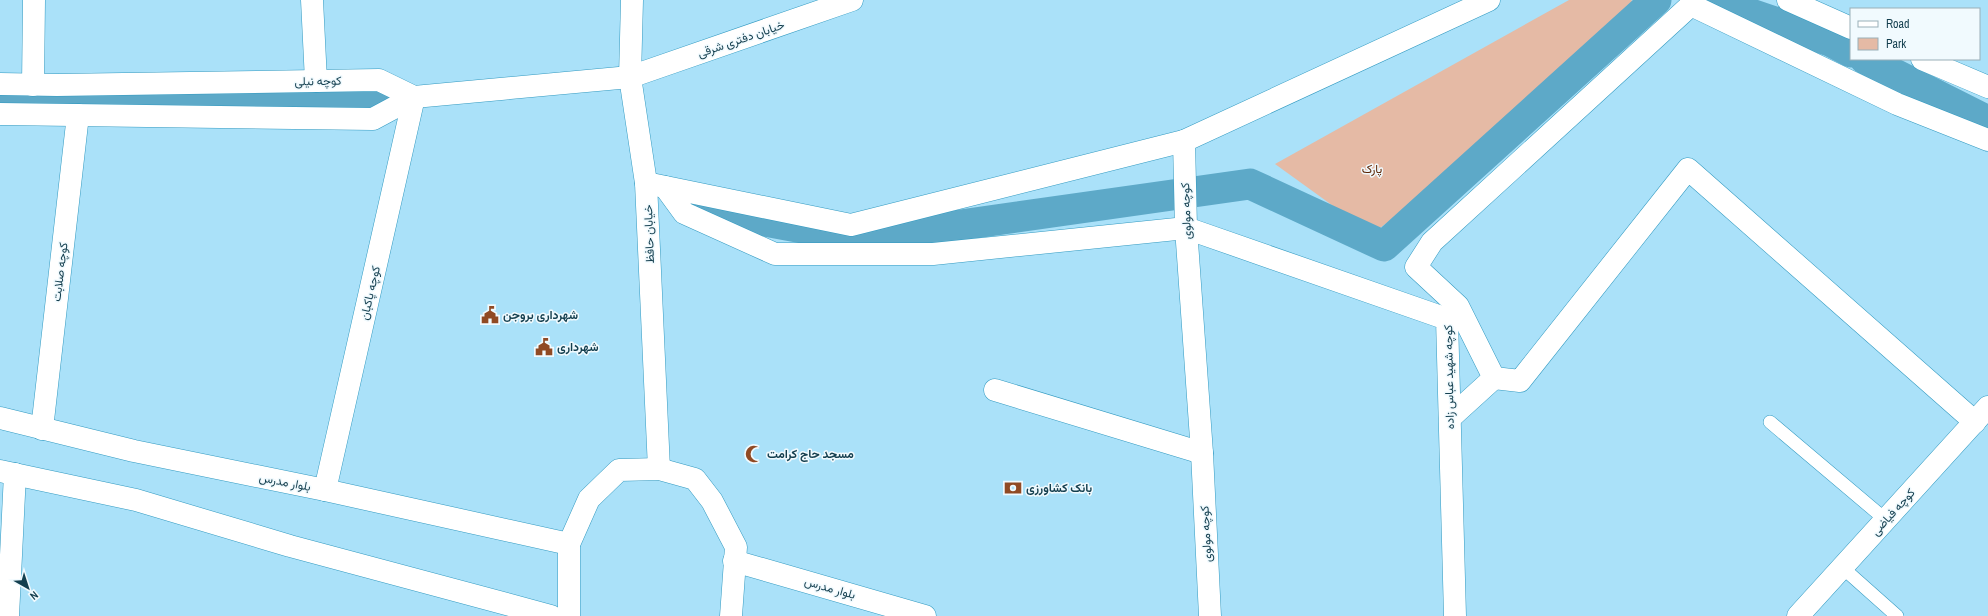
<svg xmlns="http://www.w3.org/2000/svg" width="1988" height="616" font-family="'Archivo Narrow',Vazirmatn,sans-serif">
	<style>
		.green { fill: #e5baa5 }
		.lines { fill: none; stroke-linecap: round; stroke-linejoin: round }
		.canal { stroke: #5da9c8; stroke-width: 31 }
		.lane-casing { stroke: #329ac1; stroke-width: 14 }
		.street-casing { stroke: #329ac1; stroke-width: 23 }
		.secondary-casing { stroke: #329ac1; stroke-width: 23 }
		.lane { stroke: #fff; stroke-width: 13 }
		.street { stroke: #fff; stroke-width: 22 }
		.secondary { stroke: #fff; stroke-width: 22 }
		.labels { text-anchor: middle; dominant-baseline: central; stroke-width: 3; stroke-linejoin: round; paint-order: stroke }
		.street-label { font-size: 12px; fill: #143f4f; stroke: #f1fafe }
		.park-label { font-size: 12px; fill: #5b2200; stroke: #f1fafe }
		.poi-label { font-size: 12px; font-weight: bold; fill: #143f4f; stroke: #f1fafe; text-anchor: start }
	</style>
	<rect width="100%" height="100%" fill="#aae1f9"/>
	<polygon class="green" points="1569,0 1631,0 1657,19 1372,234 1275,164"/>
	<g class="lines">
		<g class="canal">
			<polyline points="1710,0 1830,41 1851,52"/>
			<polyline points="1865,59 1988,121"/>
			<polyline points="0,98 377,95"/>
			<polyline points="699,209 862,239 1250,184 1384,246 1656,0"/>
		</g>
		<g class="lane-casing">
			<g id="lane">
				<polyline points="1770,422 1886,520"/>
				<polyline points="1843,568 1897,616"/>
			</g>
		</g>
		<g class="street-casing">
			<g id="street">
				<polyline points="312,0 316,81"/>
				<polyline points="1788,0 1851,28"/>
				<polyline points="1922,59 1988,87"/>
				<polyline points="0,84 57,85 379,80 414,97 630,77"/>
				<polyline points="33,85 34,0"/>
				<polyline points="0,114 373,119 414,97"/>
				<polyline points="646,183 851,225 1184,141"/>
				<polyline points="665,187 684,213 775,254 933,254 1186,228"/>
				<polyline points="1494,378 1520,381 1688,169 1975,422"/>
				<polyline points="995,390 1202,453"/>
				<polyline points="1450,418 1494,378 1458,306 1416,267 1432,242 1691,5 1897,104 1988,140"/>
				<polyline points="42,429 78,115"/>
				<polyline points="325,490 414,97"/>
				<polyline points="8,616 15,474"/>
				<polyline points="1798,616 1988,407"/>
			</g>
		</g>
		<g class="secondary-casing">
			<g id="secondary">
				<polyline points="632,0 630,77 646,183 659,469"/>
				<polyline points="630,77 852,0"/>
				<polyline points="1186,228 1447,319 1455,616"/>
				<polyline points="0,418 134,451 325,490 569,544"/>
				<polyline points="0,471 136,500 290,546 551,616"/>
				<polyline points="734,561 925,616"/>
				<polyline points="569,616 569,544 589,499 619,470 659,469 695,479 712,501 736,547 731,616"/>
				<polyline points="1210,616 1202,453 1186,228 1184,141 1489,0"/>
			</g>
		</g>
		<use href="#lane" class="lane"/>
		<use href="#street" class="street"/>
		<use href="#secondary" class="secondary"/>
	</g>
	<defs>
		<g id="civic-bare" transform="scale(1.38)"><path d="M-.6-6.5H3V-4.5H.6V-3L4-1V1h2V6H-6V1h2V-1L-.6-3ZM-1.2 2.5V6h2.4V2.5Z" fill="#904a24" stroke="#f1fafe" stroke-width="2.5" paint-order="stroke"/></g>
		<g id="mosque-bare" transform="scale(1.38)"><path d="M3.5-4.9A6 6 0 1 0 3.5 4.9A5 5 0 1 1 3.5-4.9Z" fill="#904a24" stroke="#f1fafe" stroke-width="2.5" paint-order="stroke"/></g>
		<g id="bank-bare" transform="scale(1.38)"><path d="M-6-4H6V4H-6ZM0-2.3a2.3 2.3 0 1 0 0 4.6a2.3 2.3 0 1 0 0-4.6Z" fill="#904a24" stroke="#f1fafe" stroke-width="2.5" paint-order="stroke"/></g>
	</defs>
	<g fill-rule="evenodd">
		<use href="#civic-bare" x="490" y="315"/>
		<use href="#civic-bare" x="544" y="347"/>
		<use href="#mosque-bare" x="754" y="454"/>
		<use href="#bank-bare" x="1013" y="488"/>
	</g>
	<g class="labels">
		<g class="street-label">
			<text transform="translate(741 39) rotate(-19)">خیابان دفتری شرقی</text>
			<text transform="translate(318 81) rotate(-1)">کوچه نیلی</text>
			<text transform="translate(1186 211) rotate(-92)">کوچه مولوی</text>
			<text transform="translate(649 234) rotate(-92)">خیابان حافظ</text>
			<text transform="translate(60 272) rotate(-83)">کوچه صلابت</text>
			<text transform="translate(370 293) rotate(-77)">کوچه پاکبان</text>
			<text transform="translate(1449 377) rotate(-91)">کوچه شهید عباس زاده</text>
			<text transform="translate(285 482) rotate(11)">بلوار مدرس</text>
			<text transform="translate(1893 512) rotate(-48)">کوچه فیاضی</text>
			<text transform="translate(1206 534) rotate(-93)">کوچه مولوی</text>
			<text transform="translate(830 588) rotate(16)">بلوار مدرس</text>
		</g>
		<g class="park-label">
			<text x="1372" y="169">پارک</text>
		</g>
		<g class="poi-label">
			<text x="503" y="315">شهرداری بروجن</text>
			<text x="557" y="347">شهرداری</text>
			<text x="767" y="454">مسجد حاج کرامت</text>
			<text x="1026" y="488">بانک کشاورزی</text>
		</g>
	</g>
	<rect x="1850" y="8" width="130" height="52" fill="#f1fafe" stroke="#99afb8"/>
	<rect x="1858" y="21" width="20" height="6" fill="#ffffff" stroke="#99afb8"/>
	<text x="1886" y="28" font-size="12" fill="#143f4f">Road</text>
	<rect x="1858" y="38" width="20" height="12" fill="#e5baa5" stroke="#99afb8"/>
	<text x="1886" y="48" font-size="12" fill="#143f4f">Park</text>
	<g transform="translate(28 588) rotate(141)" stroke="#f1fafe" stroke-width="3" paint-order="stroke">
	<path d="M0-3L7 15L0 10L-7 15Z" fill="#143f4f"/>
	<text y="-6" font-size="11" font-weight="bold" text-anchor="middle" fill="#143f4f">N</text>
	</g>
</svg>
